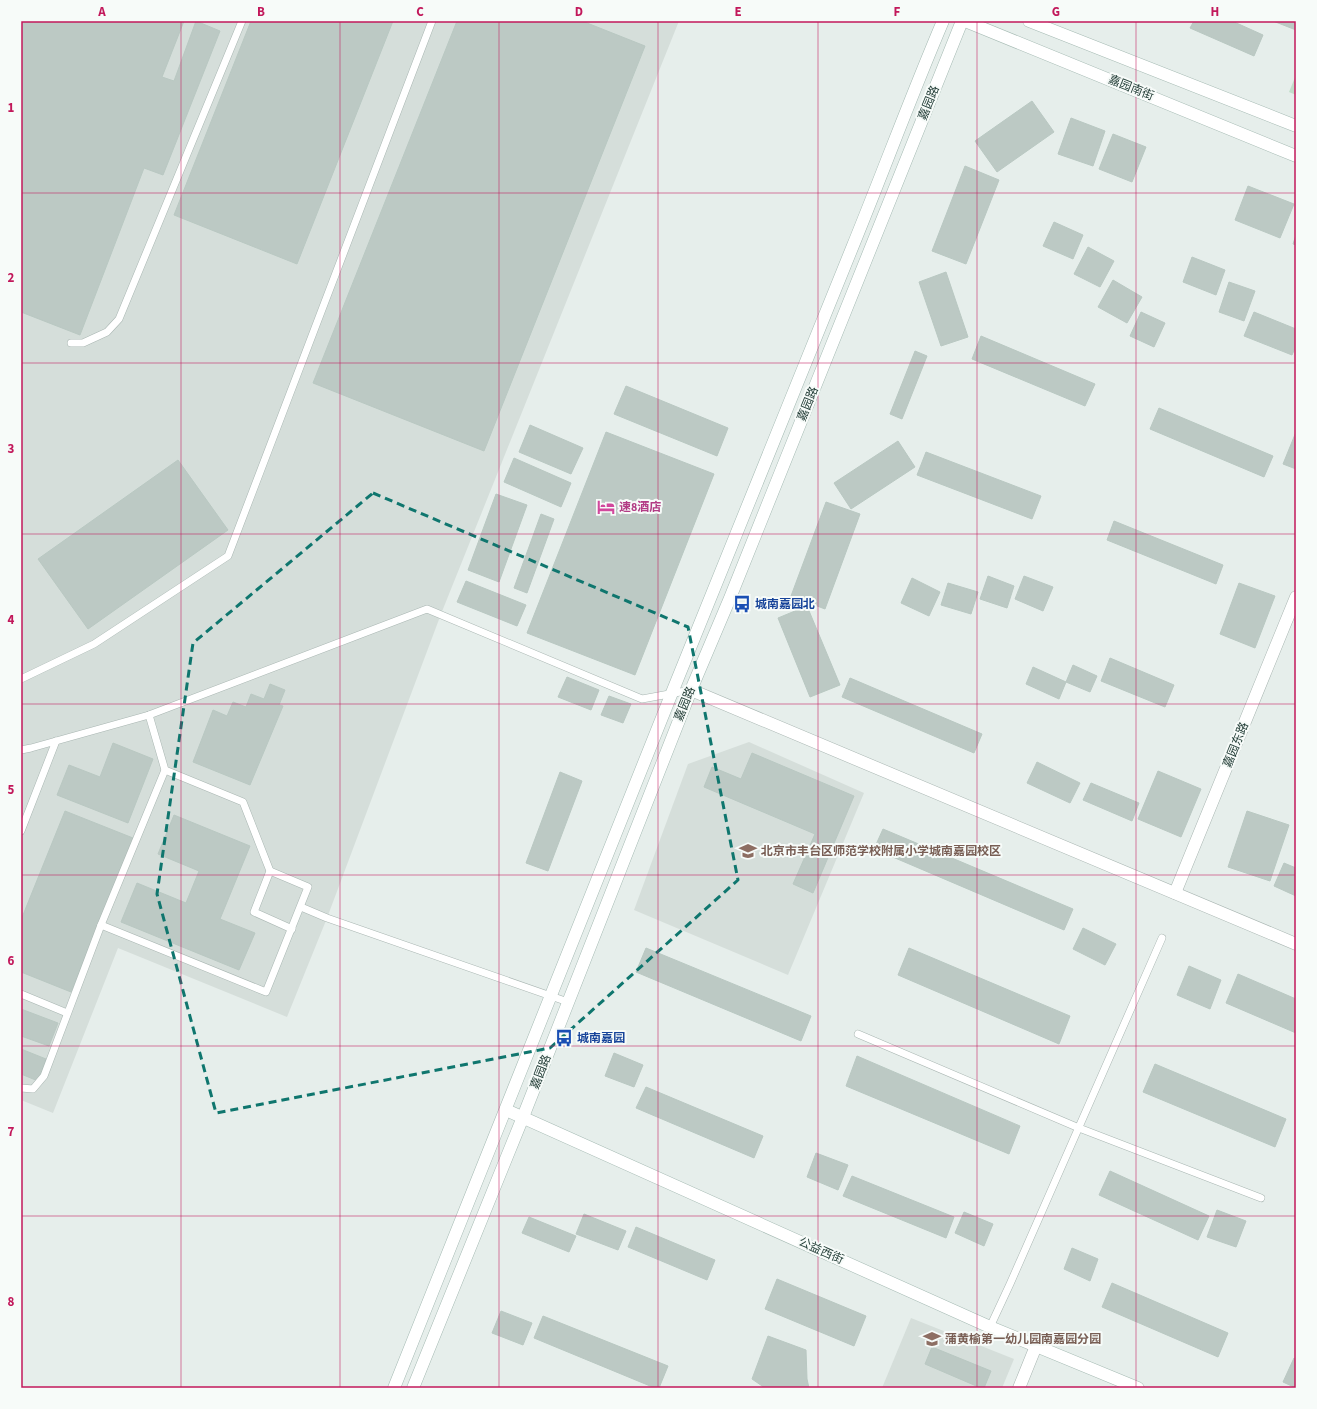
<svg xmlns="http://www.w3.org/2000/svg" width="1317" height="1409" font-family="'Source Sans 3','Noto Sans SC',sans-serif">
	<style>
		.built { fill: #d5deda }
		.green { fill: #c1deca }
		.building { fill: #bcc9c4; stroke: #b9c8c2 }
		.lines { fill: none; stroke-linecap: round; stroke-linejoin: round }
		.lane-casing { stroke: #a9b6b2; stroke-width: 8 }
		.street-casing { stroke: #a9b6b2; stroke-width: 13 }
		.secondary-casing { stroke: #a5bab3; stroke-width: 13 }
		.lane { stroke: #fff; stroke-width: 7 }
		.street { stroke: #fff; stroke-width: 12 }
		.secondary { stroke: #fff; stroke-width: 12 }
		.marked { fill: none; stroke: #0f766e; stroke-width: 3; stroke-dasharray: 8 5; stroke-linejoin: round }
		.grid { fill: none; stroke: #c2185b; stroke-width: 1; stroke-opacity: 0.55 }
		.labels { text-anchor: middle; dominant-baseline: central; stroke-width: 4; stroke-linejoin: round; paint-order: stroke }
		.street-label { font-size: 12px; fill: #26403a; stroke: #f7fbf9 }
		.hotel-label { font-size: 12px; font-weight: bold; fill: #b23c85; stroke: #f7fbf9; text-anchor: start }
		.transit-label { font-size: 12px; font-weight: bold; fill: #164399; stroke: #f7fbf9; text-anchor: start }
		.education-label { font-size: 12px; font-weight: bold; fill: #785e54; stroke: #f7fbf9; text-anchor: start }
		.neatline { fill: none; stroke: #c2185b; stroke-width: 1.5 }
		.grid-label { font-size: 13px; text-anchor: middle; font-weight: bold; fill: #c2185b }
	</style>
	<rect width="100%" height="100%" fill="#e6eeeb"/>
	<g class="built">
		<polygon points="21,21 679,21 441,614 327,918 287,1017 118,948 53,1113 21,1100"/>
		<polygon points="749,742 864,793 788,975 634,910 688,764"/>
		<polygon points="911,1318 1014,1359 1002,1388 882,1388"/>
	</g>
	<polygon class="green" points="1296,75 1296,95 1289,92"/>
	<g class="building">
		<polygon points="21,21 184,21 162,77 174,81 196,21 220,31 163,175 144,168 80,335 21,312"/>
		<polygon points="251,21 393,21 297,264 174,215"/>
		<polygon points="457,21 582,21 645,46 484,451 313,383"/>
		<polygon points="1194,21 1232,21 1263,35 1254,56 1190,28"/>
		<polygon points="1273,21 1296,21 1296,30"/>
		<polygon points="1032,101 1054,132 997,172 975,141"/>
		<polygon points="1071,118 1105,131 1093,166 1058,154"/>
		<polygon points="1113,134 1146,147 1132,182 1099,169"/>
		<polygon points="965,166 999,180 966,264 932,251"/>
		<polygon points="1248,186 1294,204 1280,238 1235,220"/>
		<polygon points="1054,222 1083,235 1073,259 1043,246"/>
		<polygon points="1296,235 1296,245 1293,244"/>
		<polygon points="1088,247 1114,261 1100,287 1074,274"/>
		<polygon points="1192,257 1225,270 1216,295 1183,282"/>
		<polygon points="946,272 968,337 941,346 919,282"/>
		<polygon points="1113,280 1142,297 1127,323 1098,307"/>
		<polygon points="1229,282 1255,291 1244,321 1219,312"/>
		<polygon points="1141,312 1165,323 1154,347 1130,336"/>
		<polygon points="1254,312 1296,329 1296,346 1292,355 1244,336"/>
		<polygon points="981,336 1095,384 1085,406 972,359"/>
		<polygon points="915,351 927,356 902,419 890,414"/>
		<polygon points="626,386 728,428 717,456 614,414"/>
		<polygon points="1159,408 1273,456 1264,477 1150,429"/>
		<polygon points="530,425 583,448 571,474 519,452"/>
		<polygon points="606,432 714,474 635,675 527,633"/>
		<polygon points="1296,432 1296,469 1283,464"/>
		<polygon points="898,441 915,467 851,509 834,483"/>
		<polygon points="926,452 1041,496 1032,519 917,475"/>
		<polygon points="514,458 571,483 561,507 504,482"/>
		<polygon points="178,460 228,530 88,629 38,559"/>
		<polygon points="496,494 527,505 499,582 468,570"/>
		<polygon points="826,502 860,514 825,609 791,596"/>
		<polygon points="541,514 554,519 527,593 514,588"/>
		<polygon points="1114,521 1223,565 1216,584 1107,540"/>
		<polygon points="988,576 1014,586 1007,608 980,599"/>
		<polygon points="1024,576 1053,587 1043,611 1015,599"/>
		<polygon points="912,578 940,592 929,616 901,603"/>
		<polygon points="466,581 526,605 517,626 457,602"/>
		<polygon points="948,583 978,592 971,614 941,605"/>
		<polygon points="1239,583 1275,596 1255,648 1220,634"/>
		<polygon points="807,606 840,685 810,697 778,618"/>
		<polygon points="1110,658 1174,685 1165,707 1101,681"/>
		<polygon points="1073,665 1097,676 1090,692 1066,682"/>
		<polygon points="1033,667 1066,682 1059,699 1026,684"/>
		<polygon points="567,677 599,690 591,710 558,697"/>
		<polygon points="850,678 982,734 974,753 842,697"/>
		<polygon points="270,684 285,690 279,705 283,706 250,785 193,762 213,710 227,716 233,702 246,707 251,694 264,699"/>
		<polygon points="609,696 631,704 623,723 601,715"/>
		<polygon points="113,743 153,759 128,823 57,795 69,765 100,777"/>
		<polygon points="752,753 854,796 813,893 793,884 815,834 704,787 712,767 741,779"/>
		<polygon points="1037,762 1080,783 1070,803 1027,783"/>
		<polygon points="1158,771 1201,789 1181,837 1138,819"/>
		<polygon points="560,772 582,781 548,871 526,863"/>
		<polygon points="1091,783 1139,803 1132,821 1083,800"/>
		<polygon points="65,811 133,838 71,992 21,972 21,920"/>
		<polygon points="1247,811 1289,825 1270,881 1228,867"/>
		<polygon points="174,815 250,846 220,919 255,933 239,970 121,922 137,883 186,903 199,871 158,854"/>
		<polygon points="883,829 1073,909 1064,930 874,849"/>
		<polygon points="1284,863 1296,868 1296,896 1274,886"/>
		<polygon points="1083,928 1116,944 1105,965 1073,949"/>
		<polygon points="646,948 811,1016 801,1041 636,972"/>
		<polygon points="909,948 1070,1016 1059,1044 898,975"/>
		<polygon points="1189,966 1221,980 1210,1009 1177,995"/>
		<polygon points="1238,974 1296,999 1296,1033 1226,1003"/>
		<polygon points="21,1009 58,1023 49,1046 21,1036"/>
		<polygon points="21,1049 46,1059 38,1081 21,1074"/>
		<polygon points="614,1053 643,1065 634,1087 605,1076"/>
		<polygon points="857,1056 1020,1126 1009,1154 846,1086"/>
		<polygon points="1155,1064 1286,1119 1275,1147 1143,1092"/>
		<polygon points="646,1087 763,1136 754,1158 636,1108"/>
		<polygon points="816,1153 848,1165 838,1190 807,1177"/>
		<polygon points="1110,1171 1209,1216 1198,1240 1099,1195"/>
		<polygon points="852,1176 954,1217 946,1238 843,1196"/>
		<polygon points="1217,1210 1246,1221 1236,1247 1207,1237"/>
		<polygon points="964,1212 993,1224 984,1246 955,1233"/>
		<polygon points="584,1214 626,1231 618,1250 576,1234"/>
		<polygon points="529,1217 576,1236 569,1252 522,1233"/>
		<polygon points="636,1227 715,1260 707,1280 628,1247"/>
		<polygon points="1072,1248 1098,1259 1090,1281 1064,1269"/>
		<polygon points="777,1279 866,1316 854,1346 765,1309"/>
		<polygon points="1112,1283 1228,1333 1218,1357 1102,1307"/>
		<polygon points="501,1311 532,1323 523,1345 492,1333"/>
		<polygon points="543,1316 668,1366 659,1388 655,1388 534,1338"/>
		<polygon points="768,1336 806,1350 807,1379 809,1388 765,1388 752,1379"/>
		<polygon points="932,1347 991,1371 984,1388 981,1388 925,1364"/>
		<polygon points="1294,1358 1296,1359 1296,1388 1283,1382"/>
	</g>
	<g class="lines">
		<g class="lane-casing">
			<g id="lane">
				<polyline points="71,343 83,343 107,332 119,319 242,21"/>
				<polyline points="21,679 94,644 228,556 432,21"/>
				<polyline points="149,715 165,770 243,802 270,871 254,912 292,929"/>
				<polyline points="21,750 31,748 149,715 427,609 642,699 691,690"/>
				<polyline points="21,831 56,741"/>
				<polyline points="301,907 327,918 568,1002"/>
				<polyline points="101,925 266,992 308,887 270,871"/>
				<polyline points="21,994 67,1013"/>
				<polyline points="858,1034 1079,1128 1261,1198"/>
				<polyline points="21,1088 33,1089 44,1076 101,925 165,770"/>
				<polyline points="990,1327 1010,1284 1162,938"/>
			</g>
		</g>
		<g class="street-casing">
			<g id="street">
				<polyline points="691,690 1296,944"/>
				<polyline points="1175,893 1296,597"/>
				<polyline points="1019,1388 1036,1346"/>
			</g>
		</g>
		<g class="secondary-casing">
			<g id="secondary">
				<polyline points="965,21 1296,156"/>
				<polyline points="1029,21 1296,126"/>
				<polyline points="506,1110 990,1327 1138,1388"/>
				<path d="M394 1388C546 1008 697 627 852 248 883 172 911 96 943 21"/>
				<polyline points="413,1388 523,1117 691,690 730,598 962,21"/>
			</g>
		</g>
		<use href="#lane" class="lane"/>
		<use href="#street" class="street"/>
		<use href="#secondary" class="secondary"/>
	</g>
	<path class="marked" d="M373 493 688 627 738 880 550 1048 216 1113 157 894 193 643Z"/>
	<path class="grid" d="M181 21V1388M340 21V1388M499 21V1388M658 21V1388M818 21V1388M977 21V1388M1136 21V1388M21 193H1296M21 363H1296M21 534H1296M21 704H1296M21 875H1296M21 1046H1296M21 1216H1296"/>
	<defs>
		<g id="hotel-bare" transform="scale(1.38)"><path d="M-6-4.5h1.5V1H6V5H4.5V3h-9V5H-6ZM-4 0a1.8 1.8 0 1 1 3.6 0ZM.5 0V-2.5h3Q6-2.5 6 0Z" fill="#d1479c" stroke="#f7fbf9" stroke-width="2.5" paint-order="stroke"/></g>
		<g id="bus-bare" transform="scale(1.38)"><path d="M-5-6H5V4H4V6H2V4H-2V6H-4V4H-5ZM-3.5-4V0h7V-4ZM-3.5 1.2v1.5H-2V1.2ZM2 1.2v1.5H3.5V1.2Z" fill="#1a4fb4" stroke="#f7fbf9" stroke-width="2.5" paint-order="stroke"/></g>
		<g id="school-bare" transform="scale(1.38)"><path d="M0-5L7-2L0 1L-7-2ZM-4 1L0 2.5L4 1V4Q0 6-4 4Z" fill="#8d6e63" stroke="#f7fbf9" stroke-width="2.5" paint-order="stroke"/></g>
	</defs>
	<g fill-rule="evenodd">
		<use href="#hotel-bare" x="606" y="507"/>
		<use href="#bus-bare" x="742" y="604"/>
		<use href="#school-bare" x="748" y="851"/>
		<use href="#bus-bare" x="564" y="1038"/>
		<use href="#school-bare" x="932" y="1339"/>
	</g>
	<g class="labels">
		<g class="street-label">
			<text transform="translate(1131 88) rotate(22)">嘉园南街</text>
			<text transform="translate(929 103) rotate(-68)">嘉园路</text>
			<text transform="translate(808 404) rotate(-68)">嘉园路</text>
			<text transform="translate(685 704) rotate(-68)">嘉园路</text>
			<text transform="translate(1236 745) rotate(-68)">嘉园东路</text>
			<text transform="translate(541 1072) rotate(-69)">嘉园路</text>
			<text transform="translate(821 1251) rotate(24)">公益西街</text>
		</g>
		<g class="hotel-label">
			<text x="619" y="507">速8酒店</text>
		</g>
		<g class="transit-label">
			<text x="755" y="604">城南嘉园北</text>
			<text x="577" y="1038">城南嘉园</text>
		</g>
		<g class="education-label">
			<text x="761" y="851">北京市丰台区师范学校附属小学城南嘉园校区</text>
			<text x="945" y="1339">蒲黄榆第一幼儿园南嘉园分园</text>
		</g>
	</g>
	<rect width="1317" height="1409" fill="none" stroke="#f7fbf9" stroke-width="44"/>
	<rect x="22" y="22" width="1273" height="1365" class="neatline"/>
	<g class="grid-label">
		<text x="102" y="16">A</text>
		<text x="261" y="16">B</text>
		<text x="420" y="16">C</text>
		<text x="579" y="16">D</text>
		<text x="738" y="16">E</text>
		<text x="897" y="16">F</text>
		<text x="1056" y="16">G</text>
		<text x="1215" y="16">H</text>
		<text x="11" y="112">1</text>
		<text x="11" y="282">2</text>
		<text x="11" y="453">3</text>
		<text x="11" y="624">4</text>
		<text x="11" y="794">5</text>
		<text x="11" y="965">6</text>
		<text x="11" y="1136">7</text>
		<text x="11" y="1306">8</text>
	</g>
</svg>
